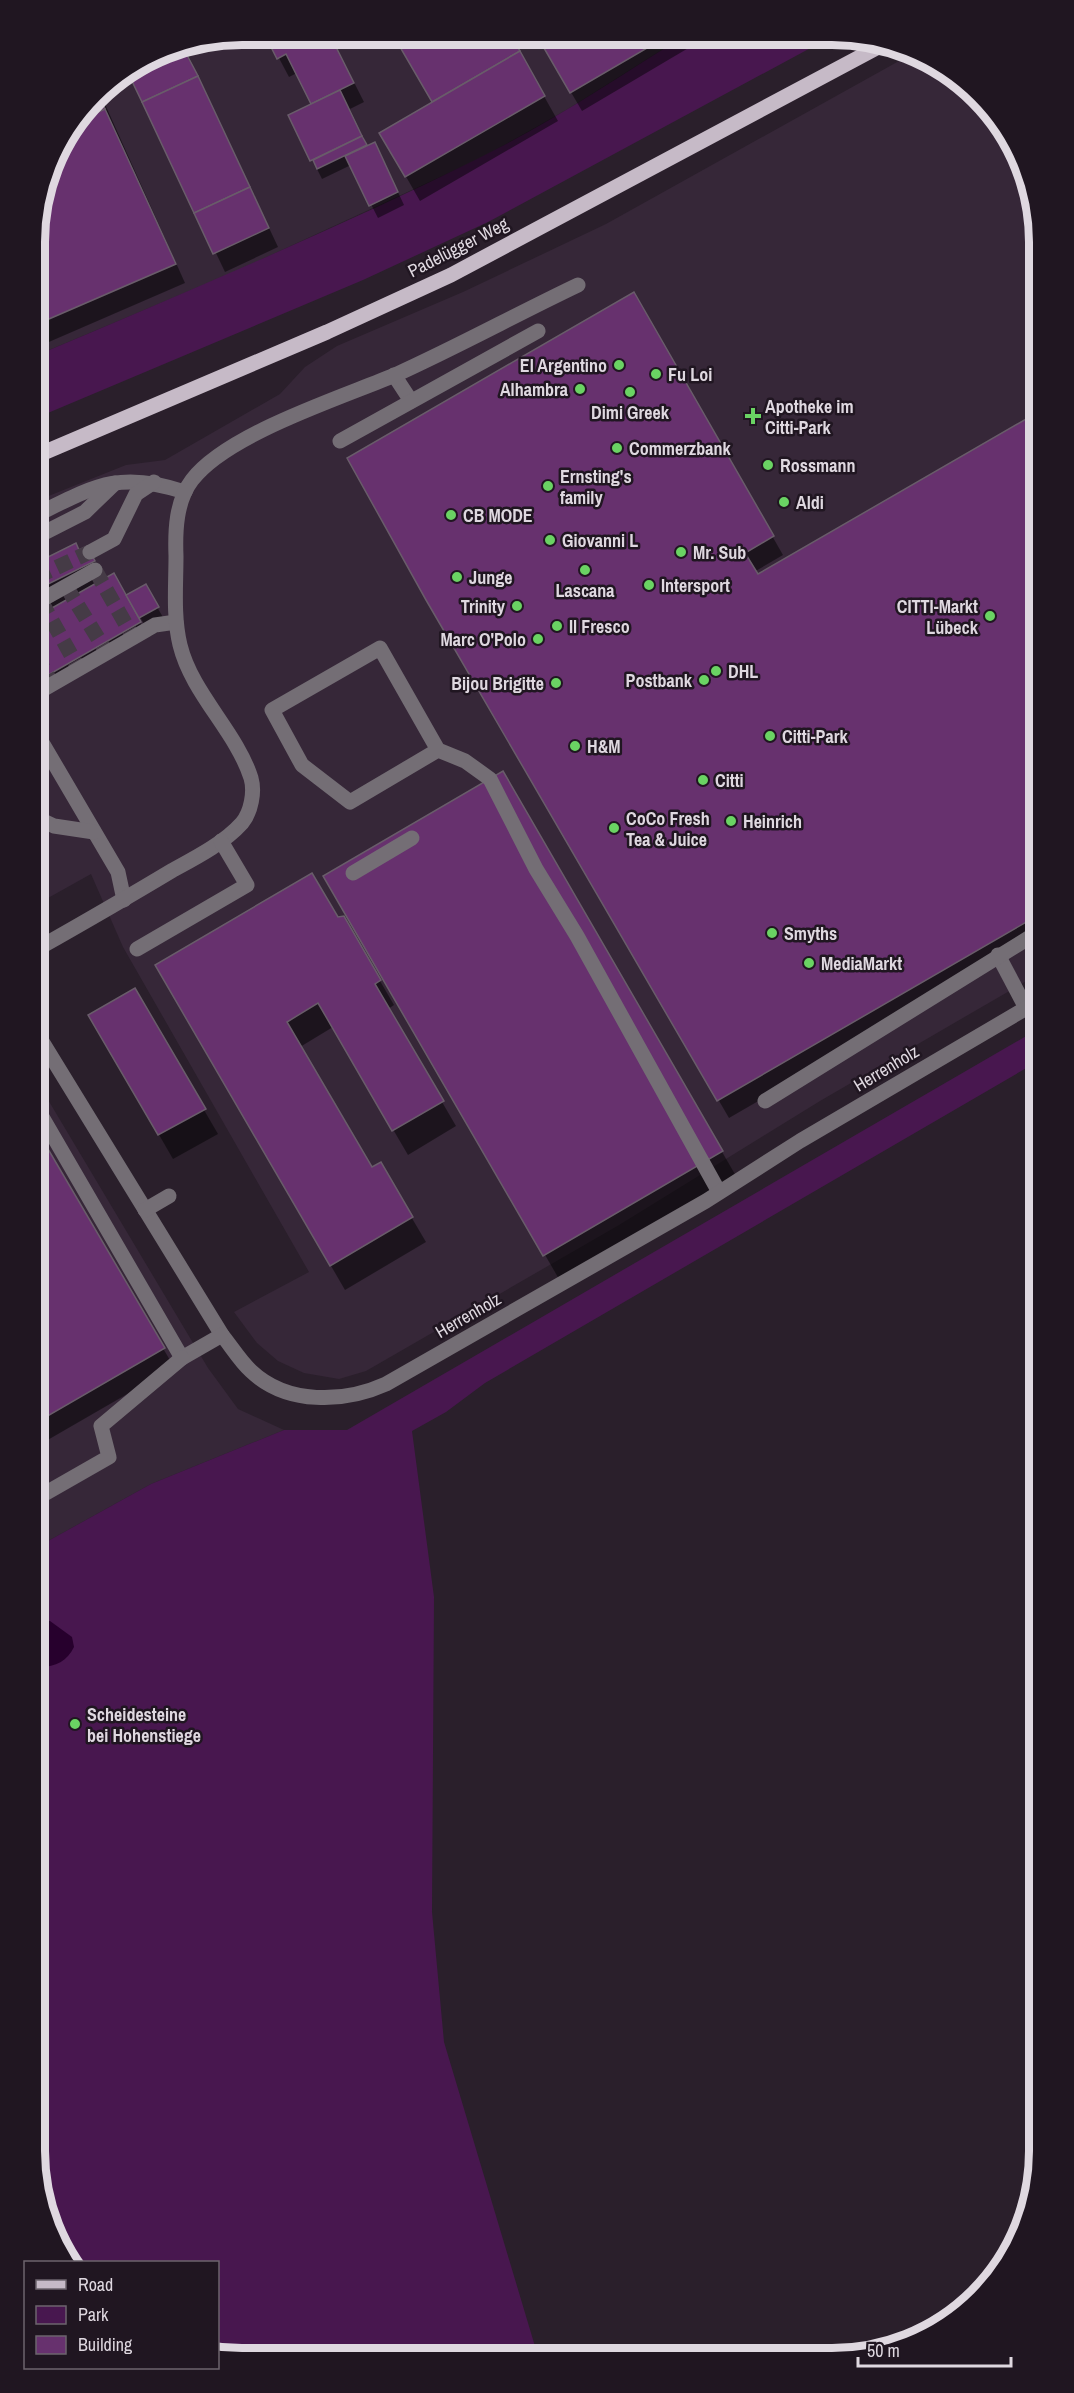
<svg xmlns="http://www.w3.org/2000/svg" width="1074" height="2393" font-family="'Archivo Narrow',sans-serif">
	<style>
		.built { fill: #362738 }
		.green { fill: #48174f }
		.water { fill: #27002d }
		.shadow { fill: #0007 }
		.building { fill: #67316e; stroke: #695c6a; stroke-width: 1.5 }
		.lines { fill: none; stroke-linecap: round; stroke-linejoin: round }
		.minor-tunnel { stroke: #453b46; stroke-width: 15; stroke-dasharray: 15 8; stroke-linecap: butt }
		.minor { stroke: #746e75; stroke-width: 15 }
		.major { stroke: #c6bac7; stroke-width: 15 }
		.poi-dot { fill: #6ad363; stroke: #201621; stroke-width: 2 }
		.labels { text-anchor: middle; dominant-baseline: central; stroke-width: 5; stroke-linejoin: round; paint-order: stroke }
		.street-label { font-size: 18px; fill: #dfd8e0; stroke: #201621 }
		.poi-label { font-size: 18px; font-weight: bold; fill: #dfd8e0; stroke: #201621; text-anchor: start }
		.rim { fill: none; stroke: #dfd8e0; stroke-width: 8 }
	</style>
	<rect width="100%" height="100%" fill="#2a1f2b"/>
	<g class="built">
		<polygon points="242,35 682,37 568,109 481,158 230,274 35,356 35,228 56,150 105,86 163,50"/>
		<polygon points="908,56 969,86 1012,138 1032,188 1035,976 820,1101 619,1225 366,1371 339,1379 304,1373 278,1361 257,1343 234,1312 309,1272 123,947 91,874 48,898 37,900 36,501 126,465 165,460 280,394 305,367 337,346 463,292 606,224"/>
		<polygon points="38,1083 208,1368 238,1409 284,1430 151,1484 39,1546"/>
	</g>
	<g class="green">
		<path d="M682 37 829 38 488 222 363 280 36 418 35 356C184 293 334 230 479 158 550 123 616 79 682 37Z"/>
		<polygon points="1035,1031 1035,1063 485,1383 446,1412 412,1431 434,1597 432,1912 444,2042 537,2353 218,2355 218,2262 68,2262 42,2205 39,1546 151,1484 284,1430 347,1430"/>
	</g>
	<path class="water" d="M40 1621H50L72 1637 74 1647C67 1661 56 1667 40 1667Z"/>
	<g class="shadow">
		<polygon points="278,35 330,35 364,102 350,109 368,147 381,156 404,205 378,218 351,165 322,179 290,115 313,105 297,73 289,77 272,45 281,41"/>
		<polygon points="394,35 510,36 558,121 420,201 381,133 434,103"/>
		<polygon points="538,36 707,37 582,111"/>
		<polygon points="184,46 278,247 225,272 129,71 163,50"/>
		<polygon points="100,93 185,283 35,348 35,228 56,150"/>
		<polygon points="634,294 783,555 754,572 757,576 1033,416 1035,941 729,1118 427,599"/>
		<polygon points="87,548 105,580 126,597 145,586 168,626 151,636 136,610 134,611 143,628 48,682 42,672 36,674 36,565"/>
		<polygon points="503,773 736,1176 559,1279 325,876"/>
		<polygon points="343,917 394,1005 388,1009 456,1126 408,1155 333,1027 300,1047 371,1169 380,1164 426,1242 345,1290 157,966"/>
		<polygon points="134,990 218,1134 173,1159 90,1015"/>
		<polygon points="38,1135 174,1367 39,1445"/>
	</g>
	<g class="building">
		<polygon points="277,35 330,35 354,83 311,104 286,54 277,59 270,45 279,40"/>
		<polygon points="393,35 511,36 520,51 432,102"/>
		<polygon points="537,36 666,37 570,93"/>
		<polygon points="183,46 186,53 131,79 128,72 163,50"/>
		<polygon points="520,51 545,96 405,177 379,133"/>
		<polygon points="186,53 198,76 142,102 131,79"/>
		<polygon points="198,76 250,187 194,213 142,102"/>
		<polygon points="340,90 362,136 310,161 288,115"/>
		<polygon points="98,95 105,109 78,121"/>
		<polygon points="105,109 176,264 35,325 35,228 56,150 78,121"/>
		<polygon points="362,136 367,145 317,169 313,160"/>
		<polygon points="375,142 398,192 369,206 345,156"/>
		<polygon points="250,187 269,228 213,254 194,213"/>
		<polygon points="634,292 774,536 745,553 758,574 1033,415 1035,917 717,1101 426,600 347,458"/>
		<polygon points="76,543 79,550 87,546 95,561 36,590 36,563"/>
		<polygon points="114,573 141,622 43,678 36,667 36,617"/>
		<polygon points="146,584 159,607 139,618 126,595"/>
		<polygon points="503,771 723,1151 543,1256 323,876"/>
		<polygon points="312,873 338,917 344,916 381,980 375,984 444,1101 392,1131 318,1003 287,1022 372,1167 381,1162 413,1217 330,1266 155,965"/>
		<polygon points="135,988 206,1109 158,1135 88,1015"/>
		<polygon points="38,1132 165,1348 39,1421"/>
	</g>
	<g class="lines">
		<g class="minor-tunnel">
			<polyline points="95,570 133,637"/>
			<polyline points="36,577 90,552"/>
			<polyline points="66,586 107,653"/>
			<polyline points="41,601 79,669"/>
			<polyline points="36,655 52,684"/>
		</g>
		<g class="minor">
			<polyline points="394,375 411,401"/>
			<polyline points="340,441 538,331"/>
			<path d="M36 515C95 486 119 470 185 492"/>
			<polyline points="36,537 85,512 115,483"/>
			<polyline points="90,552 114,539 136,494 154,482"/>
			<polyline points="36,603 95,570"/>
			<polyline points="37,693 155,625 176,622"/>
			<polyline points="37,734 118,872 124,900"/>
			<polyline points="438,750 350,802 302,765 272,710 380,648 438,750 465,761 490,779 536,869 577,936 719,1192"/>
			<polyline points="37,818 54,826 94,832"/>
			<polyline points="353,873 412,838"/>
			<path d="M37 949C83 923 128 897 173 870 197 857 224 843 242 823 251 812 255 792 251 778 236 731 192 694 180 645 173 616 176 585 176 556 175 531 176 501 192 480 227 434 340 398 395 375 457 347 517 314 578 285"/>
			<polyline points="137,949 247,885 221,841"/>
			<polyline points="998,955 1026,1008"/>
			<path d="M38 1035 222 1335C231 1346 240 1361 251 1371 287 1405 344 1403 386 1384L706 1201 800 1141 1035 1003"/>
			<polyline points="765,1101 1035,934"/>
			<polyline points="38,1110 182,1358 222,1335"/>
			<polyline points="145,1210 169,1196"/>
			<polyline points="39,1497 109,1457 101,1426 182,1358"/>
		</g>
		<polyline class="major" points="36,456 327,332 451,275 884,44"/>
	</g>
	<g class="poi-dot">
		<circle cx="619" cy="365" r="6"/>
		<circle cx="656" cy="374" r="6"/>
		<circle cx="580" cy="389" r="6"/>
		<circle cx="630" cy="392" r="6"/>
		<path d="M750 407h6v6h6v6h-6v6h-6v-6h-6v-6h6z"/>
		<circle cx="617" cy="448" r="6"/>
		<circle cx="768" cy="465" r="6"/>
		<circle cx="548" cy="486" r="6"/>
		<circle cx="784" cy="502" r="6"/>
		<circle cx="451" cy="515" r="6"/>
		<circle cx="550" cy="540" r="6"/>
		<circle cx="681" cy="552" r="6"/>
		<circle cx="585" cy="570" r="6"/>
		<circle cx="457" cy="577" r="6"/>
		<circle cx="649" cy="585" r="6"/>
		<circle cx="517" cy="606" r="6"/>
		<circle cx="990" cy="616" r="6"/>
		<circle cx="557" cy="626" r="6"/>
		<circle cx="538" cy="639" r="6"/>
		<circle cx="716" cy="671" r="6"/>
		<circle cx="704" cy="680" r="6"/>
		<circle cx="556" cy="683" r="6"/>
		<circle cx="770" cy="736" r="6"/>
		<circle cx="575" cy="746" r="6"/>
		<circle cx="703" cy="780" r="6"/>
		<circle cx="731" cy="821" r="6"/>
		<circle cx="614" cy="828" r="6"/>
		<circle cx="772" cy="933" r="6"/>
		<circle cx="809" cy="963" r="6"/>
		<circle cx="75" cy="1724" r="6"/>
	</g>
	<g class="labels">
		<g class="street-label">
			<text transform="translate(458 247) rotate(-27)">Padelügger Weg</text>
			<text transform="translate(886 1068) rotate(-31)">Herrenholz</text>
			<text transform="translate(468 1315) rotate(-30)">Herrenholz</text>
		</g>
		<g class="poi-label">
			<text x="607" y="365" text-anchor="end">El Argentino</text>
			<text x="668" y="374">Fu Loi</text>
			<text x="568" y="389" text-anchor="end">Alhambra</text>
			<text x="765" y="406">Apotheke im<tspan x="765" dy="21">Citti-Park</tspan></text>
			<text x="630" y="412" text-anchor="middle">Dimi Greek</text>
			<text x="629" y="448">Commerzbank</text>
			<text x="780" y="465">Rossmann</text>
			<text x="560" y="476">Ernsting's<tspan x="560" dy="21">family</tspan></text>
			<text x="796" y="502">Aldi</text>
			<text x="463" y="515">CB MODE</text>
			<text x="562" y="540">Giovanni L</text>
			<text x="693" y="552">Mr. Sub</text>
			<text x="469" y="577">Junge</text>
			<text x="661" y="585">Intersport</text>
			<text x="585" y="590" text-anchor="middle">Lascana</text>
			<text x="505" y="606" text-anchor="end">Trinity</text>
			<text x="978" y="606" text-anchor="end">CITTI-Markt<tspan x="978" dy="21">Lübeck</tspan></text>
			<text x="569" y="626">Il Fresco</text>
			<text x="526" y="639" text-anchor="end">Marc O'Polo</text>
			<text x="728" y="671">DHL</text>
			<text x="692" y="680" text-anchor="end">Postbank</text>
			<text x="544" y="683" text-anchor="end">Bijou Brigitte</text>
			<text x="782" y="736">Citti-Park</text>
			<text x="587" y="746">H&amp;M</text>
			<text x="715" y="780">Citti</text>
			<text x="626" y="818">CoCo Fresh<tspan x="626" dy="21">Tea &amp; Juice</tspan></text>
			<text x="743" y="821">Heinrich</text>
			<text x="784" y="933">Smyths</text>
			<text x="821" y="963">MediaMarkt</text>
			<text x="87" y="1714">Scheidesteine<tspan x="87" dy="21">bei Hohenstiege</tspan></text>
		</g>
	</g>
	<path d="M0 0H1074V2393H0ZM242 45H832A197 197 0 0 1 1029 242V2151A197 197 0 0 1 832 2348H242A197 197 0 0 1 45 2151V242A197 197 0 0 1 242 45Z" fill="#201621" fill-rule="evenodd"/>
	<path class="rim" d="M242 45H832A197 197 0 0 1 1029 242V2151A197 197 0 0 1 832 2348H242A197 197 0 0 1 45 2151V242A197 197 0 0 1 242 45Z"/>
	<rect x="24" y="2261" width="195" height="108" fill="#201621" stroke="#6c646d" stroke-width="1.5"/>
	<rect x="36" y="2280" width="30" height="9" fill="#c6bac7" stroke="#6c646d" stroke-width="1.5"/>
	<text x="78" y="2291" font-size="18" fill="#dfd8e0">Road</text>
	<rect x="36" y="2306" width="30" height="18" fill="#48174f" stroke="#6c646d" stroke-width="1.5"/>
	<text x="78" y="2321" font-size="18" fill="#dfd8e0">Park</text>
	<rect x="36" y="2336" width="30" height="18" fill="#67316e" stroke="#6c646d" stroke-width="1.5"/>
	<text x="78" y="2351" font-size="18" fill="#dfd8e0">Building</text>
	<path d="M858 2357v9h153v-9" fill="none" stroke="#dfd8e0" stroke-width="3"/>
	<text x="867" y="2357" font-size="18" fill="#dfd8e0" stroke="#201621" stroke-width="4.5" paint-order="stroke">50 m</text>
</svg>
